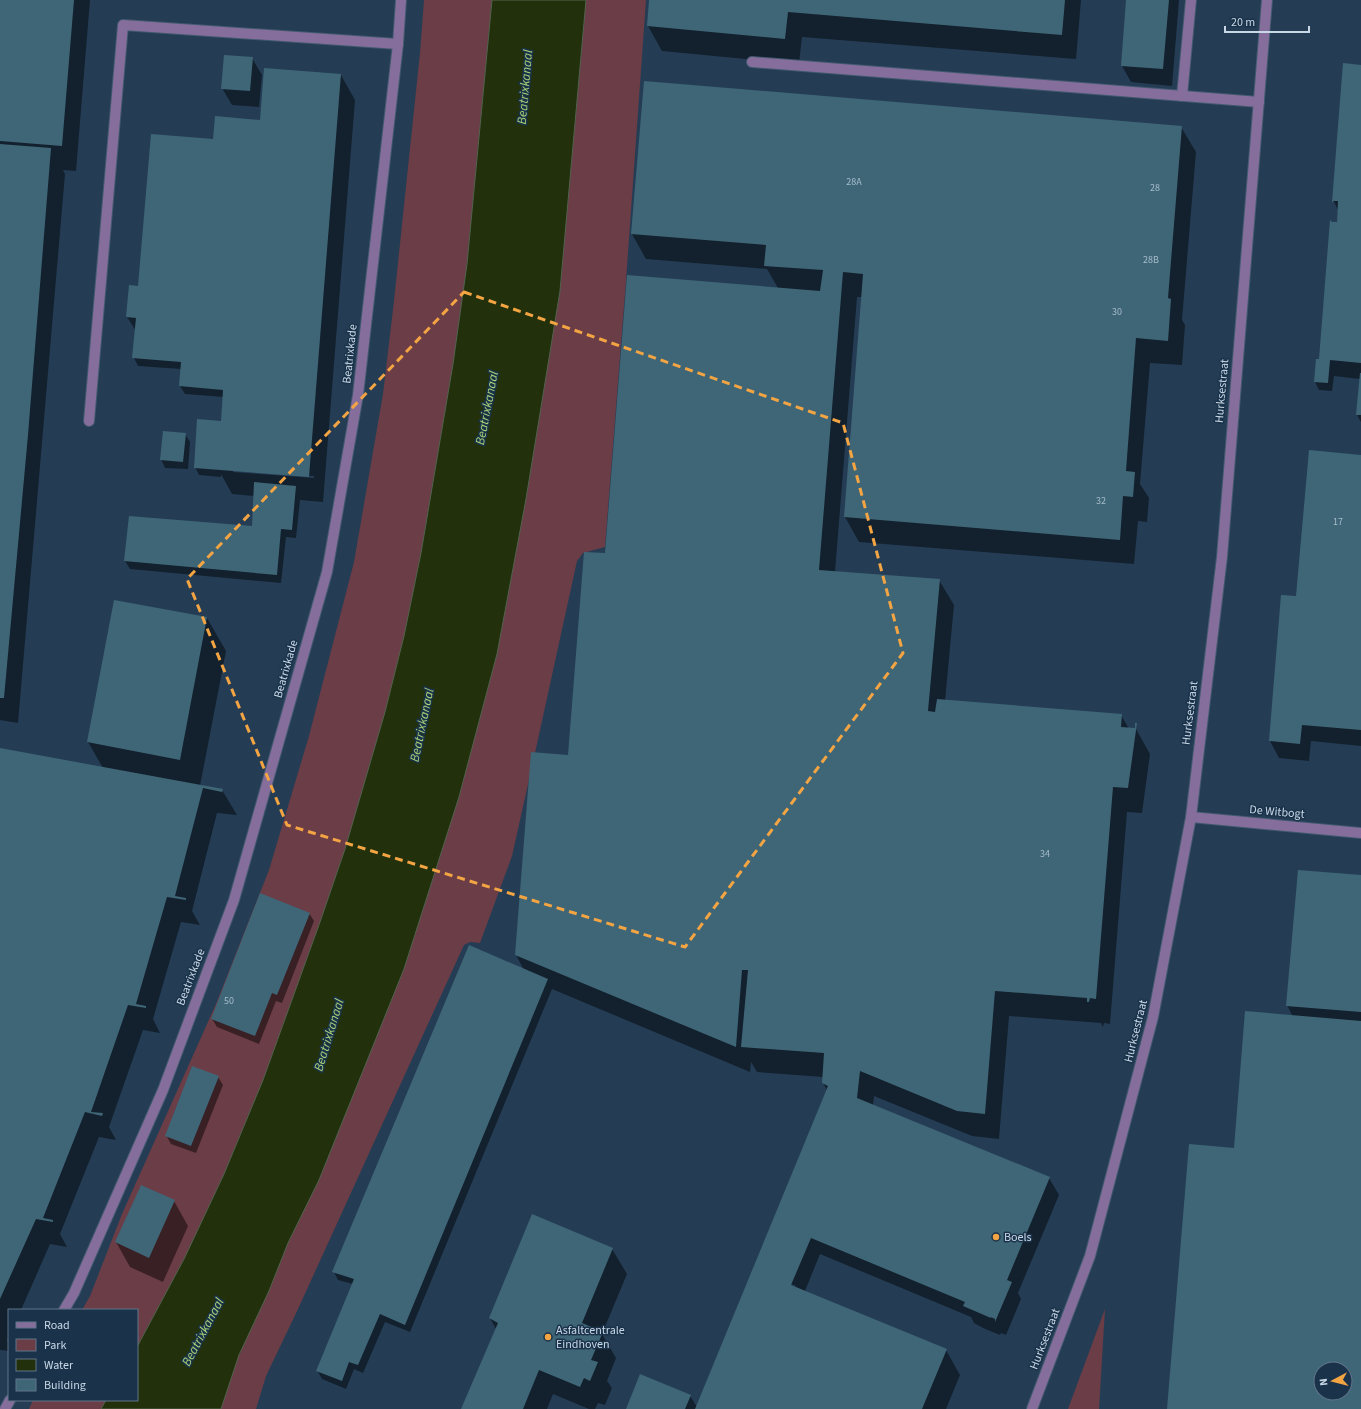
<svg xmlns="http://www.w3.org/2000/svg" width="1361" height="1409" font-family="'Source Sans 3',sans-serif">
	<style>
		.green { fill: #6b3d46 }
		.water { fill: #22300c; stroke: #54624e }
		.shadow { fill: #0007; fill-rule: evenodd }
		.building { fill: #3f6677; fill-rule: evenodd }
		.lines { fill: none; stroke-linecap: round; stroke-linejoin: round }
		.minor-casing { stroke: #42596f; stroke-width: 12 }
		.minor { stroke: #856e9b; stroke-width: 10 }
		.marked { fill: none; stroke: #f3a443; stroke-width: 3; stroke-dasharray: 8 5; stroke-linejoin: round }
		.poi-dot { fill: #f3a443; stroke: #1a334a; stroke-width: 1.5 }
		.labels { text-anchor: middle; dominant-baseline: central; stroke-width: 3; stroke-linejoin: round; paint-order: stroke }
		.number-label { font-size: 10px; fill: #a6bccb }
		.street-label { font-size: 12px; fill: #c9d8e7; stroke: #1a334a }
		.poi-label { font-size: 12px; fill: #c9d8e7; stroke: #1a334a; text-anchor: start }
		.water-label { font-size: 13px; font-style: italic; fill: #acd476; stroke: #1a334a }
	</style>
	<rect width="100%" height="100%" fill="#243d55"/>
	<g class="green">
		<polygon points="424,0 492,0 467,264 453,364 421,553 404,636 385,712 345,849 320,922 263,1080 224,1174 184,1259 137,1347 137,1310 82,1310 90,1296 122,1214 216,1004 269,870 309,736 354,562 383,394 394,301 420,53"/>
		<polygon points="586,0 646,0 626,281 605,547 583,553 577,561 535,753 512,856 480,943 470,942 464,945 298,1309 266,1376 256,1409 221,1409 239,1355 269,1291 288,1243 319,1180 404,969 459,797 497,654 526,499 560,291"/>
		<polygon points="1105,1309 1099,1409 1068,1409"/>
		<polygon points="33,1400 106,1400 101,1409 29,1409"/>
	</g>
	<polygon class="water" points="492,0 586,0 560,291 526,499 497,654 459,797 404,969 319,1180 288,1243 269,1291 239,1355 221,1409 101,1409 106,1400 137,1400 137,1347 184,1259 224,1174 263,1080 320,922 345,849 385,712 404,636 421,553 453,364 467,264"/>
	<g class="shadow">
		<polygon points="0,0 90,0 76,171 63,170 65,174 18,723 0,720"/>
		<polygon points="650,0 1081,0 1076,59 802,37 799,64 662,51 648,26"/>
		<polygon points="1127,0 1179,0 1172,86 1131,82 1122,66"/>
		<polygon points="252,58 262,75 259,107 232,105 222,88"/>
		<polygon points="1361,65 1361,422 1357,415 1360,379 1334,376 1332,391 1319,390 1315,382 1320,360 1337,223 1338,210 1333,200"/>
		<path d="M341 75 355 100 323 502 300 500 296 538 286 537 281 583 130 569 125 561 253 527 254 496 232 494 221 474V477L199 475 195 467 222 422 224 397 185 394 180 386 181 369 138 366 134 358 136 331 127 317 139 287 214 140 261 121ZM233 470 314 476V478L233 472Z"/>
		<path d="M1181 127 1196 152 1182 320 1185 325 1182 365 1150 363 1140 484 1149 498 1147 522 1138 521 1134 564 859 542 845 517 862 297H857L835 572 939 580 954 605 945 701 1121 715 1129 729H1136L1150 754 1142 813 1127 812 1110 1024 1104 1023 1103 1027 1101 1023 1009 1016 999 1139 972 1136 874 1096 873 1105 1049 1178 1059 1195 1018 1293 1021 1299 1006 1335 1001 1333 1000 1335 983 1328 974 1323 971 1317 820 1254 805 1291 946 1350 960 1375 946 1409H627L690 1396 697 1407 827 1090 823 1083V1077L757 1072 751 1062 750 1072 552 989 410 1332 385 1322 363 1373 354 1369 346 1389 322 1379 317 1370 353 1284 338 1280 334 1272 524 970 516 955 569 756 606 554 778 288 767 269 646 259 632 234ZM766 1273 796 1286 795 1287Z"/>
		<polygon points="185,434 190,442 188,469 165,468 161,459"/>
		<polygon points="1361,456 1361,746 1311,741 1309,761 1279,758 1270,741 1282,596 1297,597"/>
		<polygon points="207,618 226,651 200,786 222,790 237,815 217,813 192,911 200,925 181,922 153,1019 160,1033 143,1030 109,1127 116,1140 99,1137 60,1234 67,1247 50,1244 21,1310 9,1310 9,1336 7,1340 9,1343 9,1351 0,1350 0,749 103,768 88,742"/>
		<path d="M1361 876V1409H1168L1235 1149 1293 1017 1287 1005ZM1321 1369H1345V1393H1321Z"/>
		<polygon points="309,913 314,921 282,1003 276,1001 259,1044 217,1027 212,1019"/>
		<polygon points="218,1077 223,1085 196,1153 171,1144 166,1135"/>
		<polygon points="174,1201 188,1226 163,1282 130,1267 116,1242"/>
		<polygon points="612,1249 627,1274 602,1334 616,1358 607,1381 612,1388 605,1405 598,1403 595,1409 589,1409 553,1394 547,1409 463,1409 496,1329 490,1318"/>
	</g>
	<g class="building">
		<polygon points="0,0 74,0 62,146 0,141"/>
		<polygon points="649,0 1065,0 1062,35 788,12 785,39 647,26"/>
		<polygon points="1126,0 1169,0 1163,69 1121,66"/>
		<polygon points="224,55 253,57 250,91 221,89"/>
		<polygon points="1343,63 1361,65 1361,363 1330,360 1328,383 1314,382 1316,359 1319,359 1330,220 1332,222 1337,222 1338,201 1333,201 1333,202 1332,202"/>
		<polygon points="264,68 341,74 309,477 194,468 197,419 221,421 223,390 179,386 181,362 132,358 136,318 126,317 129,285 138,286 151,134 213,139 215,116 260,120"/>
		<polygon points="644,81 1182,126 1168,298 1171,299 1168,341 1136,338 1126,471 1135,472 1133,497 1123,496 1120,540 844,517 863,274 843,272 819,570 940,579 928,711 935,712 937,699 1122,714 1121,727 1135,728 1135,723 1137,723 1128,788 1113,787 1096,999 1090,998 1089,1002 1087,1002 1087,998 995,991 985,1114 957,1111 860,1071 857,1098 1050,1177 1007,1280 1012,1282 995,1322 995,1319 991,1317 991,1318 963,1306 965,1302 811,1238 791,1285 947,1349 922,1409 695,1409 828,1086 822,1083 824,1053 741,1047 748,970 742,970 736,1047 515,955 531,752 568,755 584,552 605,553 627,275 820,291 823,270 764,266 766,245 631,234"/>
		<polygon points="0,144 51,148 28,435 4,698 0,698"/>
		<polygon points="1360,373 1361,373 1361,415 1356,415"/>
		<polygon points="163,431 186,433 183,462 160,460"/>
		<polygon points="1309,450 1361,455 1361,730 1302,725 1300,744 1269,741 1281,595 1296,596"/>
		<polygon points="254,482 296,486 292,530 281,529 277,575 124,561 129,516 252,526"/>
		<polygon points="114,600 207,617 180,760 87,742"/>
		<polygon points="0,748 223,789 222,792 203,788 175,896 186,898 186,900 167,897 136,1004 146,1006 146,1008 128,1005 91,1112 103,1113 102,1116 85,1112 43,1218 53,1220 53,1222 36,1219 0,1299"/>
		<polygon points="1298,870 1361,875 1361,1012 1286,1006"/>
		<polygon points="260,893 310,913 277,995 272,993 255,1036 211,1019"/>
		<polygon points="469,945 548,979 405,1325 380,1314 358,1365 349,1362 342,1381 316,1371 354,1279 332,1272"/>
		<path d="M1245 1011 1361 1021V1409H1167L1189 1144 1234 1148ZM1321 1369H1345V1393H1321Z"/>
		<polygon points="192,1066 219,1076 191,1146 165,1136"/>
		<polygon points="141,1185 175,1200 149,1258 115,1242"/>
		<polygon points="532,1214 613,1248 582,1323 603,1332 591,1360 598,1362 590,1381 584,1378 580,1387 539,1370 523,1409 461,1409 498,1323 489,1318"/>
		<polygon points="640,1374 691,1395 685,1409 626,1409"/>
	</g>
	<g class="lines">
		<g class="minor-casing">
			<g id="minor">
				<polyline points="752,62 1259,102"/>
				<polyline points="1182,96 1191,0"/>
				<polyline points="89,421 123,25 398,44"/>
				<polyline points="1191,817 1361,833"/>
				<polyline points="64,1310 74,1293 163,1090 234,900 327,572 358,395 398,44 401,0"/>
				<polyline points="5,1409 10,1400"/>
				<polyline points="1032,1409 1090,1256 1153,1017 1191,817 1222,557 1267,0"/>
			</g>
		</g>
		<use href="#minor" class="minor"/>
	</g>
	<path class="marked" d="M464 292 843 423 903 653 685 947 287 825 187 579Z"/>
	<g class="poi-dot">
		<circle cx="996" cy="1237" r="4"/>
		<circle cx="548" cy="1337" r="4"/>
	</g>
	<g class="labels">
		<g class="number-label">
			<text x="854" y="182">28A</text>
			<text x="1155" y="188">28</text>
			<text x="1151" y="260">28B</text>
			<text x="1117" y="312">30</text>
			<text x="1101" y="501">32</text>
			<text x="1338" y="522">17</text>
			<text x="1045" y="854">34</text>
			<text x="229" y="1001">50</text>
		</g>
		<g class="street-label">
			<text transform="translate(350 354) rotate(-84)">Beatrixkade</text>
			<text transform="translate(1222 391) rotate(-85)">Hurksestraat</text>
			<text transform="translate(286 669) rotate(-74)">Beatrixkade</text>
			<text transform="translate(1190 713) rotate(-83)">Hurksestraat</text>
			<text transform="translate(1277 812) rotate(5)">De Witbogt</text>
			<text transform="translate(191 977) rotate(-69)">Beatrixkade</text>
			<text transform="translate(1136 1031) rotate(-76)">Hurksestraat</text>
			<text transform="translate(1045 1339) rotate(-69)">Hurksestraat</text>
		</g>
		<g class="poi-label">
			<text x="1004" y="1237">Boels</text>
			<text x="556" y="1330">Asfaltcentrale<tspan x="556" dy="14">Eindhoven</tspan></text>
		</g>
		<g class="water-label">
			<text transform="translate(525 87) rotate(-85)">Beatrixkanaal</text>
			<text transform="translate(487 408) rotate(-79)">Beatrixkanaal</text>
			<text transform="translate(422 725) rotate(-78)">Beatrixkanaal</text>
			<text transform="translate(329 1035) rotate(-73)">Beatrixkanaal</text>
			<text transform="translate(203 1332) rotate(-62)">Beatrixkanaal</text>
		</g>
	</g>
	<rect x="8" y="1309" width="130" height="92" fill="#1a334a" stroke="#607589"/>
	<rect x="16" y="1322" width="20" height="6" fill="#856e9b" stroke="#607589"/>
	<text x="44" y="1329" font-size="12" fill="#c9d8e7">Road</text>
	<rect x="16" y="1339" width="20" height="12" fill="#6b3d46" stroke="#607589"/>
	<text x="44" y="1349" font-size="12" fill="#c9d8e7">Park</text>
	<rect x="16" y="1359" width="20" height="12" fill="#22300c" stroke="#607589"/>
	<text x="44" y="1369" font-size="12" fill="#c9d8e7">Water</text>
	<rect x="16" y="1379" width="20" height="12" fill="#3f6677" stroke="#607589"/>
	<text x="44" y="1389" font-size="12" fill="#c9d8e7">Building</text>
	<g transform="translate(1333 1381) rotate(263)"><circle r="19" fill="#1a334a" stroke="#607589"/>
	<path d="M0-3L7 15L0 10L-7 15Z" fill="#f3a443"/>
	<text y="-6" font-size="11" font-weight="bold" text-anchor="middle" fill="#c9d8e7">N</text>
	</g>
	<path d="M1225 26v6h84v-6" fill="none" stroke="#c9d8e7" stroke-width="2"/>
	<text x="1231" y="26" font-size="12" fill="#c9d8e7" stroke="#1a334a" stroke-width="3" paint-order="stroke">20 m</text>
</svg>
